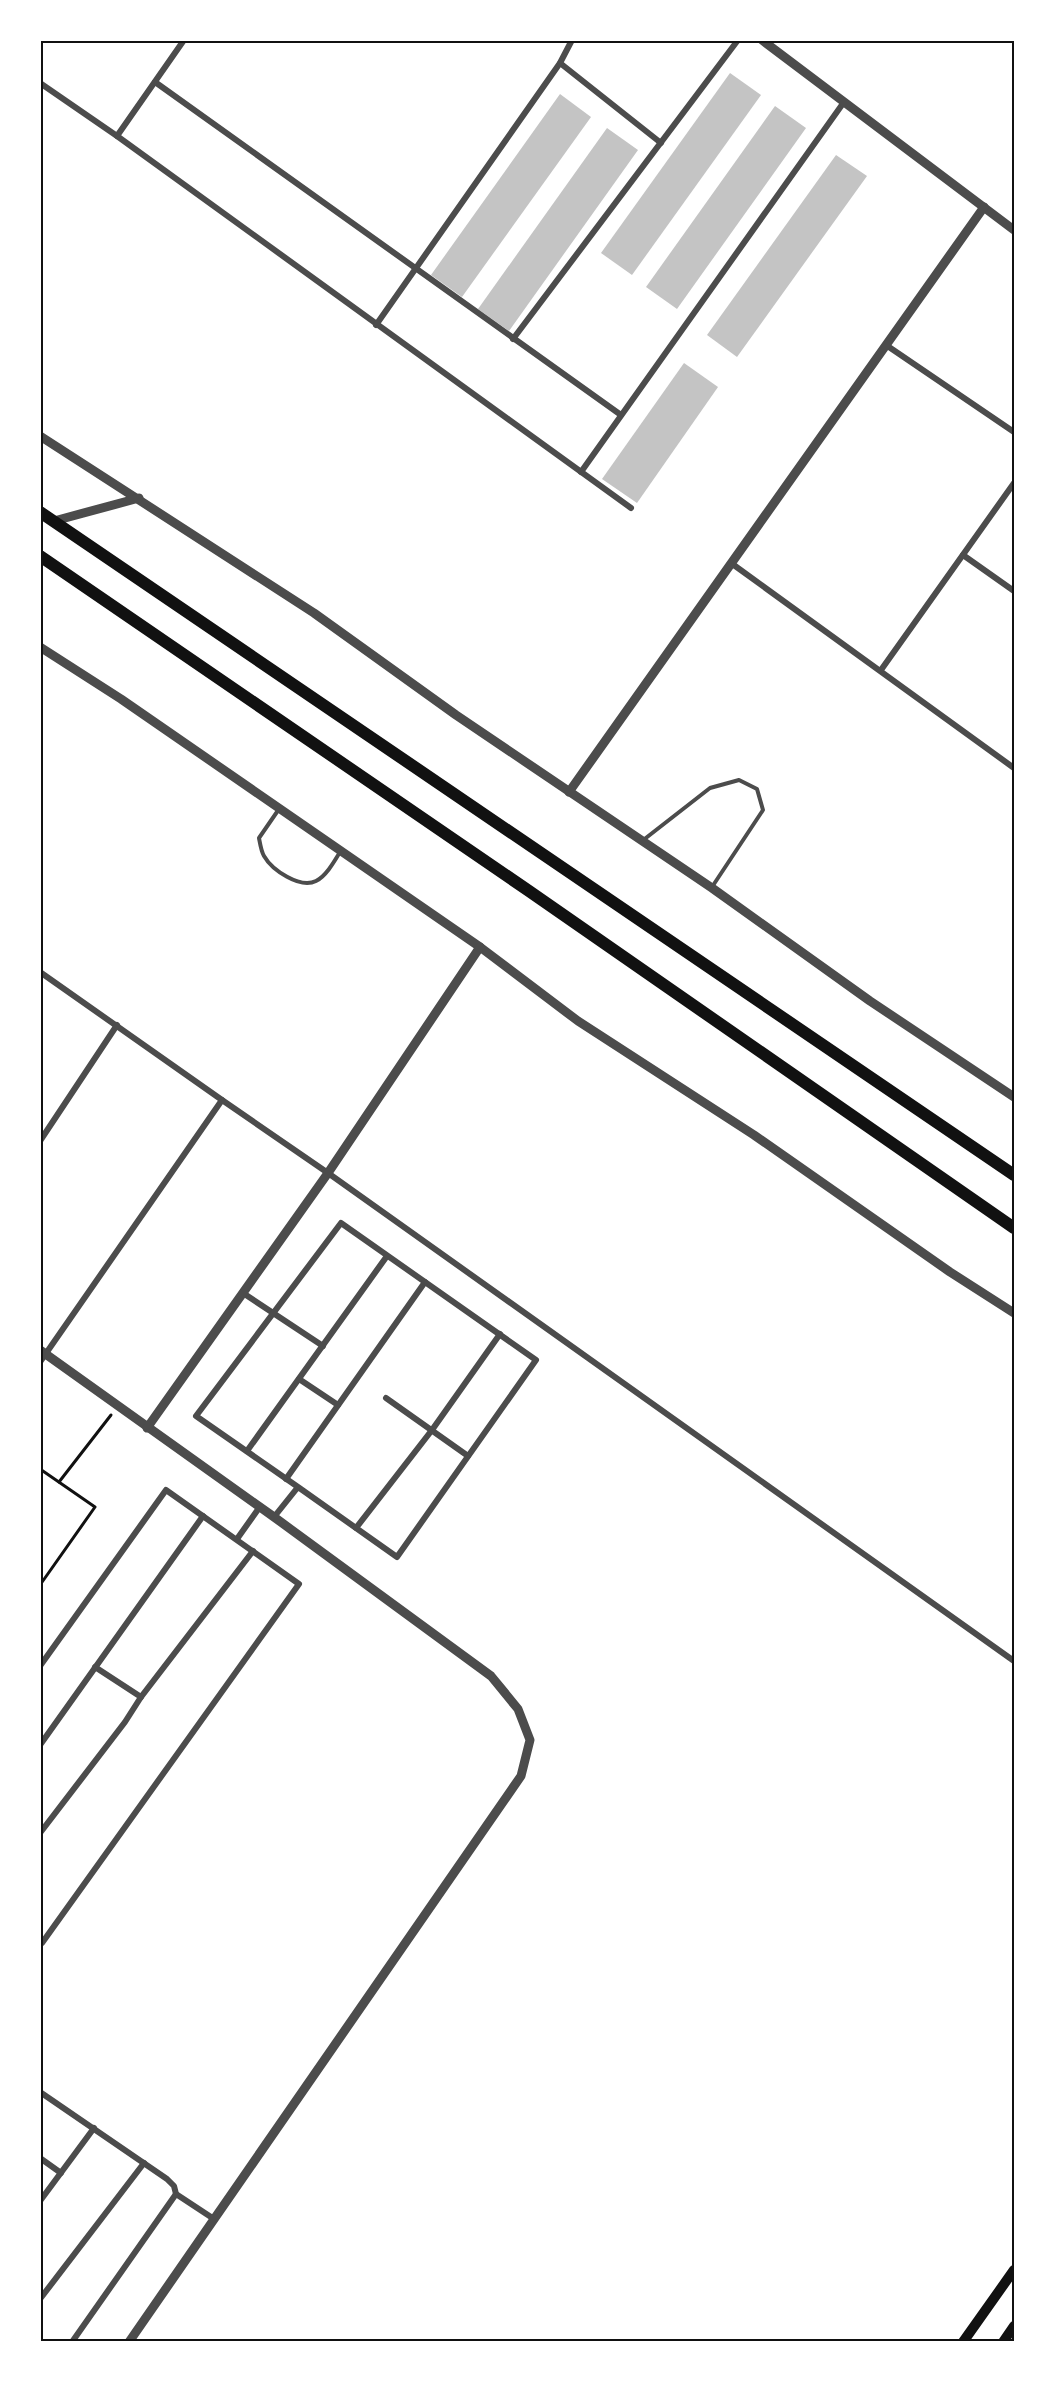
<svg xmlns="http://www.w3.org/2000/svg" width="1055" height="2382" font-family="'Asap Condensed',sans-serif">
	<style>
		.building { fill: #c4c4c4 }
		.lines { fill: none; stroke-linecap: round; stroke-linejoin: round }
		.path { stroke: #111; stroke-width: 3 }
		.service { stroke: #4c4c4c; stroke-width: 4 }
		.minor { stroke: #4c4c4c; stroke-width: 6 }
		.tertiary { stroke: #4c4c4c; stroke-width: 9 }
		.secondary { stroke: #111; stroke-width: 10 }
		.trunk { stroke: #111; stroke-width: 12 }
		.neatline { fill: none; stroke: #111; stroke-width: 2 }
	</style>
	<rect width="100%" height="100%" fill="#fff"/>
	<g class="building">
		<polygon points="730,73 761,95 632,275 601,253"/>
		<polygon points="560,94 591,117 462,297 431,275"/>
		<polygon points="775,106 806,128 677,309 646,287"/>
		<polygon points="607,128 638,150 509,331 478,309"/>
		<polygon points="836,155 867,176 737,357 707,335"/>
		<polygon points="684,363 718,387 637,503 602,479"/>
	</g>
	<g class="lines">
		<g class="path">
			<polyline points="40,1469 95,1507 40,1585"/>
			<polyline points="59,1482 111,1415"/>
		</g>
		<g class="service">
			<path d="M279 809 259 838C260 843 261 851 264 856 272 870 300 889 316 881 326 876 334 862 340 852"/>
			<polyline points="642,841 710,788 739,780 757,789 763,810 712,887"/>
		</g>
		<g class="minor">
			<polyline points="560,63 661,143"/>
			<polyline points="155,82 621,415"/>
			<polyline points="40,83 117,136 631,508"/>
			<polyline points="117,136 184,40"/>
			<polyline points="376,325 560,63 572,40"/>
			<polyline points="513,339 738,40"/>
			<polyline points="886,345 1014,432"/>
			<polyline points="581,472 844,102"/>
			<polyline points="963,555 1014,591"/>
			<polyline points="731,563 1014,768"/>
			<polyline points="881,670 1014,483"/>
			<polyline points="40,972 222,1100"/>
			<polyline points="40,1141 117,1025"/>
			<polyline points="243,1293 323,1346"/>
			<polyline points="40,1362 222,1100 328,1173 1014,1661"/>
			<polyline points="299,1379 338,1405"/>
			<polyline points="386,1398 468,1456"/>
			<polyline points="247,1451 387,1256"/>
			<polyline points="286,1479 425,1282"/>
			<polyline points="274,1517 298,1487 196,1416 341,1223 536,1360 397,1557 298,1487"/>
			<polyline points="356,1528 432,1430 500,1334"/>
			<polyline points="237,1539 259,1508"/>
			<polyline points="40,1666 166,1490 299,1584 42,1943 40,1942"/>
			<polyline points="95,1667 141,1697"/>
			<polyline points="40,1745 203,1516"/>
			<polyline points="40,1833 125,1722 141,1697 253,1551"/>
			<polyline points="40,2092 167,2179 174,2186 176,2194 214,2219"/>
			<polyline points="40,2158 61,2173"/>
			<polyline points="40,2201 94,2128"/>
			<polyline points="40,2299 144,2163"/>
			<polyline points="72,2342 176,2194"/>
		</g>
		<g class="tertiary">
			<polyline points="762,40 1014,230"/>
			<polyline points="40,436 314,613 456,715 712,888 870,1001 1014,1097"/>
			<polyline points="54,521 139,498"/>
			<polyline points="40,647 121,699 480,947 578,1021 754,1135 950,1272 1014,1313"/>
			<polyline points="569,792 984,207"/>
			<polyline points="40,1350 274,1517 491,1676 518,1709 530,1740 521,1776 129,2342"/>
			<polyline points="147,1428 328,1173 480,947"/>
		</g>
		<g class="secondary">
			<polyline points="963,2342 1014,2270"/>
			<polyline points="1003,2342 1014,2326"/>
		</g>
		<g class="trunk">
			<polyline points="40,512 1014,1175"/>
			<polyline points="40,556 529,891 1014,1228"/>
		</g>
	</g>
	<rect width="1055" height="2382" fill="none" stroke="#ffffff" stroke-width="84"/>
	<rect x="42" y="42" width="971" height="2298" class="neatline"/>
</svg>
